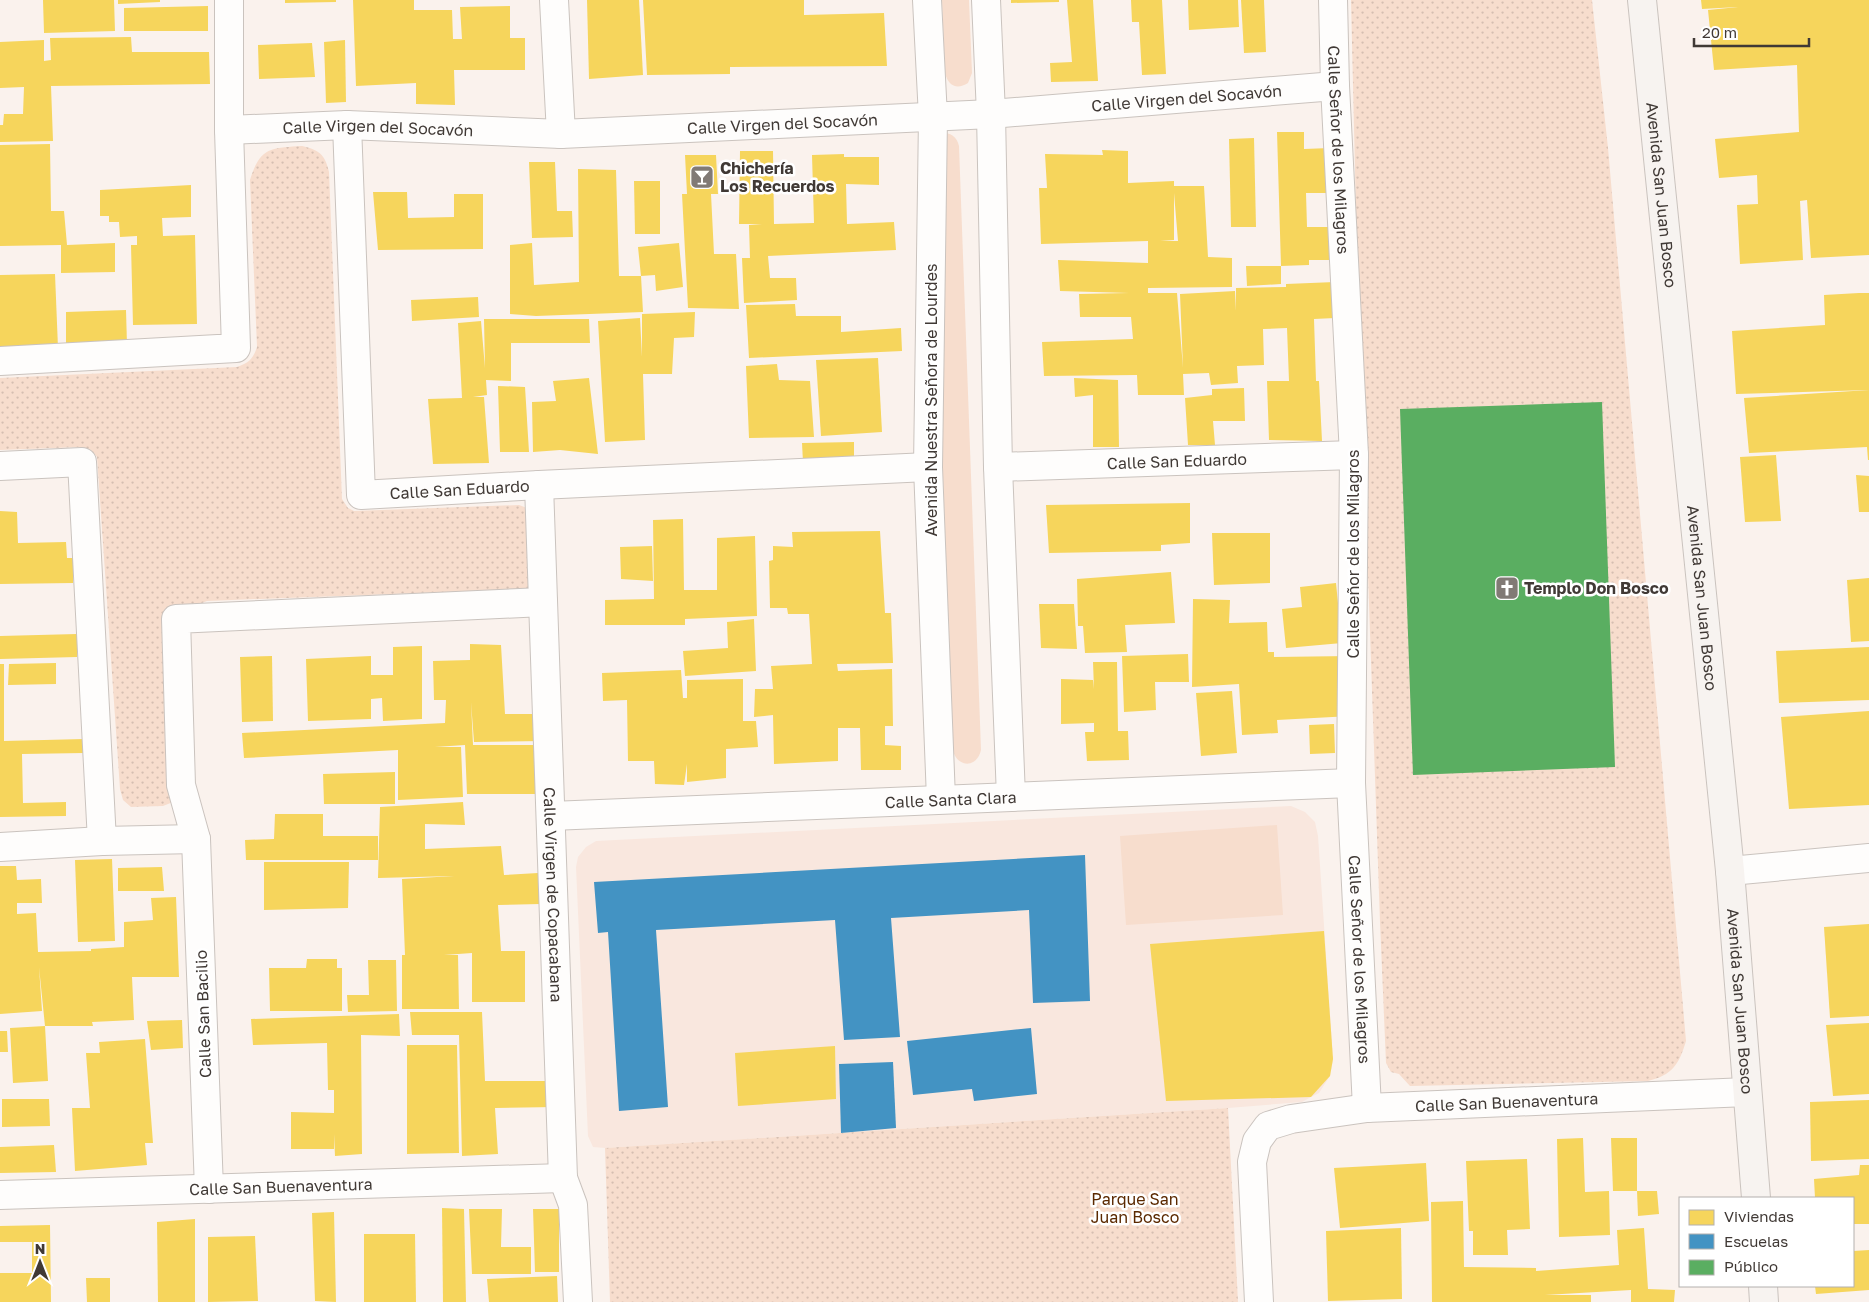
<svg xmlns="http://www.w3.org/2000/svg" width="1869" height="1302" font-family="'Golos Text',sans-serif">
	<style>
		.built { fill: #f9e7de }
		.grass { fill: #f7ddcd }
		.park { fill: url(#park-dots) }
		.homes { fill: #f6d55c; fill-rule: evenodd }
		.schools { fill: #4393c3 }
		.public { fill: #5aae61 }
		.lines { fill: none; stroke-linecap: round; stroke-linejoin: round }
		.street-casing { stroke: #cac3be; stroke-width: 30 }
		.secondary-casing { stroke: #cac3be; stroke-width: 30 }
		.street { stroke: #fefdfc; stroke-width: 28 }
		.secondary { stroke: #f7f3f0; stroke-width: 28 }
		.labels { text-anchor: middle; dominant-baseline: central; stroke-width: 5; stroke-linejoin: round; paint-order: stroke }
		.street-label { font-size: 16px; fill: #403935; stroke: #fff }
		.poi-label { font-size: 16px; font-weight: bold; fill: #403935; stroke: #fff; text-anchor: start }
		.park-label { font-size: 16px; fill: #5b2900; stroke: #fff }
	</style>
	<defs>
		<pattern id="park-dots" width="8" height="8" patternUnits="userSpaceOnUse" patternTransform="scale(1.25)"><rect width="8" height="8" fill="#f7ddcd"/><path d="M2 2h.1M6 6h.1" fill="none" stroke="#d5beb1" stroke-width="1.8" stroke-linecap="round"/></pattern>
	</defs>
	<rect width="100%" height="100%" fill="#faf2ed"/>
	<polygon class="built" points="1291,806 1305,812 1315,822 1318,836 1333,1059 1330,1076 1319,1093 1311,1097 1302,1102 1228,1108 605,1148 593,1147 588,1136 576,867 578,857 586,847 596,841"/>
	<g class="grass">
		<path d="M942 0H969L972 73 968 83C957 90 948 86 945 73Z"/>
		<path d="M945 133C953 134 957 138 959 146L981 750C977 768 958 768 953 751L931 146Z"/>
		<polygon points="1277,825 1283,915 1126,925 1120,836"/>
	</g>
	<g class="park">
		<path d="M1351 0H1592L1608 148 1686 1041C1679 1065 1672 1075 1648 1081L1410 1086 1399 1074 1391 1072 1386 1063 1380 922 1357 256Z"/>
		<path d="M302 146C319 150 325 154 329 172L342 499 348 508 354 511 519 505 527 508 535 585 528 588 520 589 207 601 197 605 189 612 173 802 163 806 131 807 123 800 120 789 97 457 91 450 80 447 0 450V378L237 367C249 363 253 359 257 347L250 180C260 147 271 148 302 146Z"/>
		<polygon points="1228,1108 1238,1302 610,1302 605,1148"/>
	</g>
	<g class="homes">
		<polygon points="43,0 114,0 115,31 44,33"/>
		<polygon points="118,0 160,0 160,2 118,4"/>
		<polygon points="285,0 336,0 336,2 285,3"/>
		<polygon points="353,0 414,0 414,10 452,10 453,39 462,39 460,7 510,6 510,38 525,38 525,70 454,70 455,105 416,104 416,83 356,86"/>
		<polygon points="587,0 639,0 643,75 589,79"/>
		<polygon points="643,0 804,0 804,15 884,13 887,66 730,67 730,74 647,75"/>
		<polygon points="1011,0 1059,0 1059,2 1011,3"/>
		<polygon points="1067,0 1093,0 1098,81 1051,82 1050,63 1072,62"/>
		<polygon points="1131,0 1162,0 1166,74 1142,75 1139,22 1132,22"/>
		<polygon points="1188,0 1238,0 1239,27 1189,30"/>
		<polygon points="1241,0 1264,0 1266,52 1244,53"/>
		<polygon points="1701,0 1869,0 1869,255 1811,258 1807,200 1800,201 1803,260 1740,264 1737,205 1758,204 1757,175 1719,178 1715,139 1799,132 1797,65 1714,70 1708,10 1738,7 1702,9"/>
		<polygon points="208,6 208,31 124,31 124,8"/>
		<polygon points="131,37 132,52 209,52 210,84 51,86 53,141 0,142 0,125 3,125 4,114 23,114 24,87 0,88 0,42 44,40 44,61 51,60 50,38"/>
		<polygon points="345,40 346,102 326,103 324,42"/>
		<polygon points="312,43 315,77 259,79 258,45"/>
		<polygon points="1277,132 1304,132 1304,149 1330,148 1332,193 1306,193 1307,227 1330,227 1332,260 1309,260 1309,265 1281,266"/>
		<polygon points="1254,138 1256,227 1231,227 1229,139"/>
		<polygon points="50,144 51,211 64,211 67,245 115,243 115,272 61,273 61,245 0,246 0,145"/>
		<path d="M1102 150 1128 151V183L1174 181V186H1204L1208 257 1232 258V287L1148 288V293H1177L1183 368 1180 294 1235 291 1236 311V288L1286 287V284L1335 282V318L1314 319 1316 381H1319L1322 441 1269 440 1267 381H1289L1287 328 1263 329 1264 365 1237 366 1238 383 1211 385 1209 373 1183 374 1184 395H1138L1137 375 1044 376 1042 342 1133 339 1131 317H1080L1079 294 1129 293 1060 291 1058 260 1148 263V241L1041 244 1039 188H1047L1045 154 1103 155ZM1174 193 1178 241H1160L1174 240Z"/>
		<polygon points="740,151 773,151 774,224 814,223 812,155 844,154 844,157 879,157 879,185 846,184 847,224 894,222 896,250 768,256 770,278 796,278 797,300 744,303 742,258 750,258 749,225 762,224 739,224"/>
		<polygon points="685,155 716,155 718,194 711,194 714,254 736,254 739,309 688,308 682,194 687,194"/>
		<polygon points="529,162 555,162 557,211 572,211 573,237 532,238"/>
		<polygon points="578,169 616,170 619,276 641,276 643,312 536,316 510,314 510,245 532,243 534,285 579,282"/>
		<polygon points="634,181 660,181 660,234 635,234"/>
		<polygon points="191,185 191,217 162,218 163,236 195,235 197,324 133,325 131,245 137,245 137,236 120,237 119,222 109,222 109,216 100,216 100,190"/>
		<polygon points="373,192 407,192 408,218 454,217 454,194 483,194 483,249 378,250"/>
		<polygon points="679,243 683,287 656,291 655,275 641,276 638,247"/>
		<polygon points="1246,266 1281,266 1281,284 1247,286"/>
		<polygon points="55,274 58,348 0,349 0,275"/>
		<polygon points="1859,293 1869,293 1869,390 1736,394 1732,331 1825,325 1824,295"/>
		<polygon points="478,297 479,317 412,321 411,300"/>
		<polygon points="795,304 796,316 841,316 841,332 901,328 902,351 749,358 746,305"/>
		<polygon points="126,310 127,345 66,346 66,312"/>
		<polygon points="695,312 694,337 674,338 672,374 643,374 645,440 605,442 598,321 640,318 642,357 642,314"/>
		<polygon points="484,319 589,319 590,343 511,343 511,381 486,380 487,395 473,397 484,397 489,463 433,464 428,399 462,398 458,323 481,321 485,368"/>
		<polygon points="878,358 882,432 821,436 816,360"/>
		<polygon points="777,364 779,380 810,381 814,437 749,438 746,366"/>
		<polygon points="589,378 598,454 560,450 533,452 532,402 556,401 553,381"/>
		<polygon points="1074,378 1118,380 1119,447 1093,447 1093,395 1075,397"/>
		<polygon points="498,386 525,387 529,452 500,452"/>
		<polygon points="1244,388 1245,421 1213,421 1215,445 1188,445 1185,398 1212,395 1212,389"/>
		<polygon points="1869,390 1869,460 1868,460 1867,447 1749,453 1744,398"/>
		<polygon points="854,442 854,460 803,462 802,443"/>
		<polygon points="1776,455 1781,521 1745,522 1740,457"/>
		<polygon points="1856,475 1869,476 1869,512 1859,512"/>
		<polygon points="1190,503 1190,543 1161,545 1161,551 1049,553 1046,505"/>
		<polygon points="0,511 17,512 18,543 66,542 67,558 74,558 73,583 0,584"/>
		<polygon points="683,519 684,590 717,590 717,538 755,536 757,616 685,619 685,625 605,625 605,600 654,599 653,520"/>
		<polygon points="880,531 885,613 891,613 893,663 837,664 838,671 892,669 893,726 885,726 885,745 901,746 901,770 861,770 860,728 838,728 838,761 774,764 773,715 754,717 755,689 773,689 771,666 812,664 809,614 788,614 787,608 770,608 769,561 773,560 773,546 793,547 792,532"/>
		<polygon points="1212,533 1270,533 1270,583 1214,585"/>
		<polygon points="652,546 653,581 621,579 620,547"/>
		<polygon points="1171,572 1175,623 1125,625 1127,652 1085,653 1083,626 1078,626 1077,579"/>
		<polygon points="1869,578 1869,641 1851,642 1847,580"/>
		<polygon points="1336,583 1342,643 1286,648 1282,609 1302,607 1300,587"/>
		<polygon points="1193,599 1230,600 1229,623 1267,622 1268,652 1274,652 1274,657 1350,656 1351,716 1277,720 1278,733 1242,735 1239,684 1192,687"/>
		<polygon points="1039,604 1074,604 1077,649 1041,648"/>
		<polygon points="754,619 756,671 685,676 683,651 728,648 727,622"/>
		<polygon points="77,634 77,657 0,659 0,636"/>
		<polygon points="470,644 501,645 505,714 543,714 544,741 474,742 471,702 473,745 535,745 538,794 467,794 465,745 435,747 461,747 463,797 398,800 398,750 244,758 242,733 445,723 446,700 434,700 433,661 470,660"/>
		<polygon points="422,646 422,719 383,721 382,698 371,699 371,719 308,721 306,659 371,656 371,675 393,675 393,647"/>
		<polygon points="1869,647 1869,700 1779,703 1776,651"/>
		<polygon points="1188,654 1189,682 1155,682 1156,710 1124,712 1122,656"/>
		<polygon points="272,656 273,721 242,722 240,657"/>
		<polygon points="1093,662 1117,662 1118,731 1128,731 1129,760 1087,761 1085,732 1094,732 1094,723 1061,724 1061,679 1093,680 1094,689"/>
		<polygon points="56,663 56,684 8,685 9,664"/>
		<polygon points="0,664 4,664 4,741 84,739 84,753 22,754 23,803 66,802 66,816 0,817"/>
		<polygon points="681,670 683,698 687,698 687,680 743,679 743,721 756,721 758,747 726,749 726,778 687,782 687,764 684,785 655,784 654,761 628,761 627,700 603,701 602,673"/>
		<polygon points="1232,691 1237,753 1201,756 1196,693"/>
		<polygon points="1869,711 1869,805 1789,809 1781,717"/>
		<polygon points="1334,724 1335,753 1310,754 1309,725"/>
		<polygon points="395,772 395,804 324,804 323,774"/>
		<polygon points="463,802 465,825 425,824 425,849 501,846 504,875 538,873 540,904 498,905 501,951 525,951 525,1002 472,1002 472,953 444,955 458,955 459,1009 402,1009 402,955 405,955 402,879 454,876 378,878 380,807"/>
		<polygon points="275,814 323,814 323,836 378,836 378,860 246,860 245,840 274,839"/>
		<polygon points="112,859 115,941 78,942 75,860"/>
		<polygon points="264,862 349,862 348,908 264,910"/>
		<polygon points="0,866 16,866 17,880 41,879 42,903 17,903 17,914 36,913 38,952 91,951 91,949 124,947 124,922 153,920 151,898 176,897 179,977 132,977 134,1020 92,1022 93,1026 45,1026 48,1081 13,1083 10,1028 45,1026 39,967 42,1011 0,1014"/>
		<polygon points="162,867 164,891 118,891 118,868"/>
		<polygon points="1869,924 1869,1016 1830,1018 1824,927"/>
		<polygon points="1324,931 1333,1059 1330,1076 1311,1097 1166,1101 1150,944"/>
		<polygon points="307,959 337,959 337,968 342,968 342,1011 270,1011 269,968 306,968"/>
		<polygon points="368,960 396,960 397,1011 348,1012 347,995 369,995"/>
		<polygon points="410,1012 482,1012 485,1081 554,1081 555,1107 495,1108 498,1154 462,1156 459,1035 412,1035"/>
		<polygon points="399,1014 400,1036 361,1035 362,1154 335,1156 334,1134 334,1149 291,1149 291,1112 334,1113 334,1090 328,1090 327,1043 253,1045 251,1019"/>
		<polygon points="182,1020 183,1048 151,1050 147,1021"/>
		<polygon points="1869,1023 1869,1094 1833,1096 1826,1025"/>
		<polygon points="0,1031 7,1031 8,1052 0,1052"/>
		<polygon points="145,1039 153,1143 145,1143 147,1165 75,1171 72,1108 90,1108 86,1053 100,1053 99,1042"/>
		<polygon points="407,1045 457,1045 459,1153 407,1154"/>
		<polygon points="835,1046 836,1099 738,1106 735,1053"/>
		<polygon points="2,1099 49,1099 50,1126 2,1127"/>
		<polygon points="1869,1100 1869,1159 1811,1161 1810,1102"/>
		<polygon points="1583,1138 1585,1192 1609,1191 1610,1235 1559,1237 1557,1139"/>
		<polygon points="1611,1138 1637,1138 1637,1191 1613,1191"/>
		<polygon points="54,1145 56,1172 0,1173 0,1147"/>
		<polygon points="1527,1159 1530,1229 1507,1230 1508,1255 1473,1255 1473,1231 1469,1231 1466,1161"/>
		<polygon points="1426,1163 1429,1221 1340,1228 1334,1168"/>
		<polygon points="1860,1165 1869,1165 1869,1224 1853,1224 1853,1198 1815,1198 1814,1179 1859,1175"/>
		<polygon points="1637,1191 1657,1191 1659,1214 1638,1216"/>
		<polygon points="1463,1201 1464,1267 1536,1268 1536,1271 1619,1265 1617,1230 1644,1228 1648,1289 1675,1290 1674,1302 1631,1302 1631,1290 1545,1295 1591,1295 1591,1302 1432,1302 1431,1202"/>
		<polygon points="442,1208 464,1209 466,1302 443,1302"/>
		<polygon points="469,1209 502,1209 501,1247 531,1247 531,1274 472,1274"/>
		<polygon points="533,1209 559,1209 559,1272 535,1272"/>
		<polygon points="334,1212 336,1302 315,1301 312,1213"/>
		<polygon points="195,1219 195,1302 158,1302 157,1222"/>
		<polygon points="50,1225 51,1302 0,1302 0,1273 32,1273 32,1242 0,1242 0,1226"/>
		<polygon points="1401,1228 1402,1299 1328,1301 1326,1231"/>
		<polygon points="364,1234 415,1234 416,1302 364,1302"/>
		<polygon points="255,1236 258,1301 208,1302 208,1237"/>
		<polygon points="1869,1250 1869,1290 1816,1294 1815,1286 1853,1286 1853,1251"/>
		<polygon points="557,1276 558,1302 489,1302 487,1279"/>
		<polygon points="86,1278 110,1278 110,1302 87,1302"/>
	</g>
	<g class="schools">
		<polygon points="1085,855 1090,1001 1033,1003 1029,910 891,918 900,1037 844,1040 835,920 656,930 668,1107 619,1111 608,932 598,933 594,882"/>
		<polygon points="1031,1028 1037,1094 974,1101 972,1089 913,1095 907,1041"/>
		<polygon points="893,1062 896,1128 841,1133 839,1064"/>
	</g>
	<polygon class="public" points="1602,402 1615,767 1413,775 1400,409"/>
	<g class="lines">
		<g class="street-casing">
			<g id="street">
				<polyline points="554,0 561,134"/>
				<polyline points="927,0 933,117 928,467 941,799"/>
				<polyline points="986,0 991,114 998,467 1011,797"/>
				<path id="s1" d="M1333 0 1335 86 1354 455 1351 783 1367 1108"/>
				<path id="s2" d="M347 125 361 495 539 485 928 467"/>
				<path id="s3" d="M229 130 347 125 561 134 991 114 1335 86"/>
				<polyline points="0,361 236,348 229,130 229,0"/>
				<polyline points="0,466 82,462 102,841"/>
				<path id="s4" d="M998 467 1354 455"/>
				<path id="s5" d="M539 485 563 1178 573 1205 578 1302"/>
				<path id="s6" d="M551 816 1351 783"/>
				<polyline points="0,847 102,841 196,839"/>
				<polyline points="1730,871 1869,858"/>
				<polyline points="209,1189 196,839 181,785 176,619 543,602"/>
				<path id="s7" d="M0 1195 563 1178"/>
				<path id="s8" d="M1259 1302 1252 1162 1257 1141 1268 1126 1291 1119 1367 1108 1747 1092"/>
			</g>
		</g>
		<g class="secondary-casing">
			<g id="secondary">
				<path id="s9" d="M1642 0 1730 871 1756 1198"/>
				<polyline points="1763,1286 1764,1302"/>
			</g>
		</g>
		<use href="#street" class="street"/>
		<use href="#secondary" class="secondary"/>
	</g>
	<defs>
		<g id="bar-square" transform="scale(1.25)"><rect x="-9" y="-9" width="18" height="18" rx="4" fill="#817a75" stroke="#fff"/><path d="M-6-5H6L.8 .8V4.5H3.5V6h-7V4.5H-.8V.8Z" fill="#fff"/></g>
		<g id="church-square" transform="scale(1.25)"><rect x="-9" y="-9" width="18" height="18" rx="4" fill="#817a75" stroke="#fff"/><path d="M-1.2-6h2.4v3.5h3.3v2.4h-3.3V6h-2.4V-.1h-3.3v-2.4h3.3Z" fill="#fff"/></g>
	</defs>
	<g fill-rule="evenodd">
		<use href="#bar-square" x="702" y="177"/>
		<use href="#church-square" x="1507" y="588"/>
	</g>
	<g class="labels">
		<g class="street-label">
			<text stroke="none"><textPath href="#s3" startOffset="959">Calle Virgen del Socavón</textPath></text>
			<text stroke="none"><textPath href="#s3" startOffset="554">Calle Virgen del Socavón</textPath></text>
			<text stroke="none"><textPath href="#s3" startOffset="149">Calle Virgen del Socavón</textPath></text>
			<text stroke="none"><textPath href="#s1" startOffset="150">Calle Señor de los Milagros</textPath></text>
			<text stroke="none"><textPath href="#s9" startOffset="196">Avenida San Juan Bosco</textPath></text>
			<text transform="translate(931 400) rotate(-90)">Avenida Nuestra Señora de Lourdes</text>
			<text stroke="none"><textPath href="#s4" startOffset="179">Calle San Eduardo</textPath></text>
			<text stroke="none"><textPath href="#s2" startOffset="469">Calle San Eduardo</textPath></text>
			<text transform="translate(1353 554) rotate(-90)">Calle Señor de los Milagros</text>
			<text stroke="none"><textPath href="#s9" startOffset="601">Avenida San Juan Bosco</textPath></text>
			<text stroke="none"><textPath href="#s6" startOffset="400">Calle Santa Clara</textPath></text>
			<text stroke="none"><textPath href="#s5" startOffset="410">Calle Virgen de Copacabana</textPath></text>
			<text stroke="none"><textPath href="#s1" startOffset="960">Calle Señor de los Milagros</textPath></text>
			<text stroke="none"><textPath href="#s9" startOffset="1006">Avenida San Juan Bosco</textPath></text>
			<text transform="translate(203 1014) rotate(-92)">Calle San Bacilio</text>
			<text stroke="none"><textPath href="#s8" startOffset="421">Calle San Buenaventura</textPath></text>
			<text stroke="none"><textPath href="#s7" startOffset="281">Calle San Buenaventura</textPath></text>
		</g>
		<g class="poi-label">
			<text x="720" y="168">Chichería<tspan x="720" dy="18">Los Recuerdos</tspan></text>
			<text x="1524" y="588">Templo Don Bosco</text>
		</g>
		<g class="park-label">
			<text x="1135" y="1199">Parque San<tspan x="1135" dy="18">Juan Bosco</tspan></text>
		</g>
	</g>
	<rect x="1679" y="1197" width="175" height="90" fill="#ffffff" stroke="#b3b0ae"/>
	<rect x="1689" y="1210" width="25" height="15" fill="#f6d55c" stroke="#b3b0ae"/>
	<text x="1724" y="1222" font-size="15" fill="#403935">Viviendas</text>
	<rect x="1689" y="1234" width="25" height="15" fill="#4393c3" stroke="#b3b0ae"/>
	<text x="1724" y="1247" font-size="15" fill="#403935">Escuelas</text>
	<rect x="1689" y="1260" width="25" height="15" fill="#5aae61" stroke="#b3b0ae"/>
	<text x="1724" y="1272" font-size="15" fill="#403935">Público</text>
	<g transform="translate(40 1262)" stroke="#ffffff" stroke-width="4" paint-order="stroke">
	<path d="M0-4L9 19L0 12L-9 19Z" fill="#403935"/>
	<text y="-8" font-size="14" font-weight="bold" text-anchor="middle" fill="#403935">N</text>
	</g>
	<path d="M1694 38v8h115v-8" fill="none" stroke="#403935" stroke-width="2.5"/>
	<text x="1702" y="38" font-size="15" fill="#403935" stroke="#ffffff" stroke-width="4" paint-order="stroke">20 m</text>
</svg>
